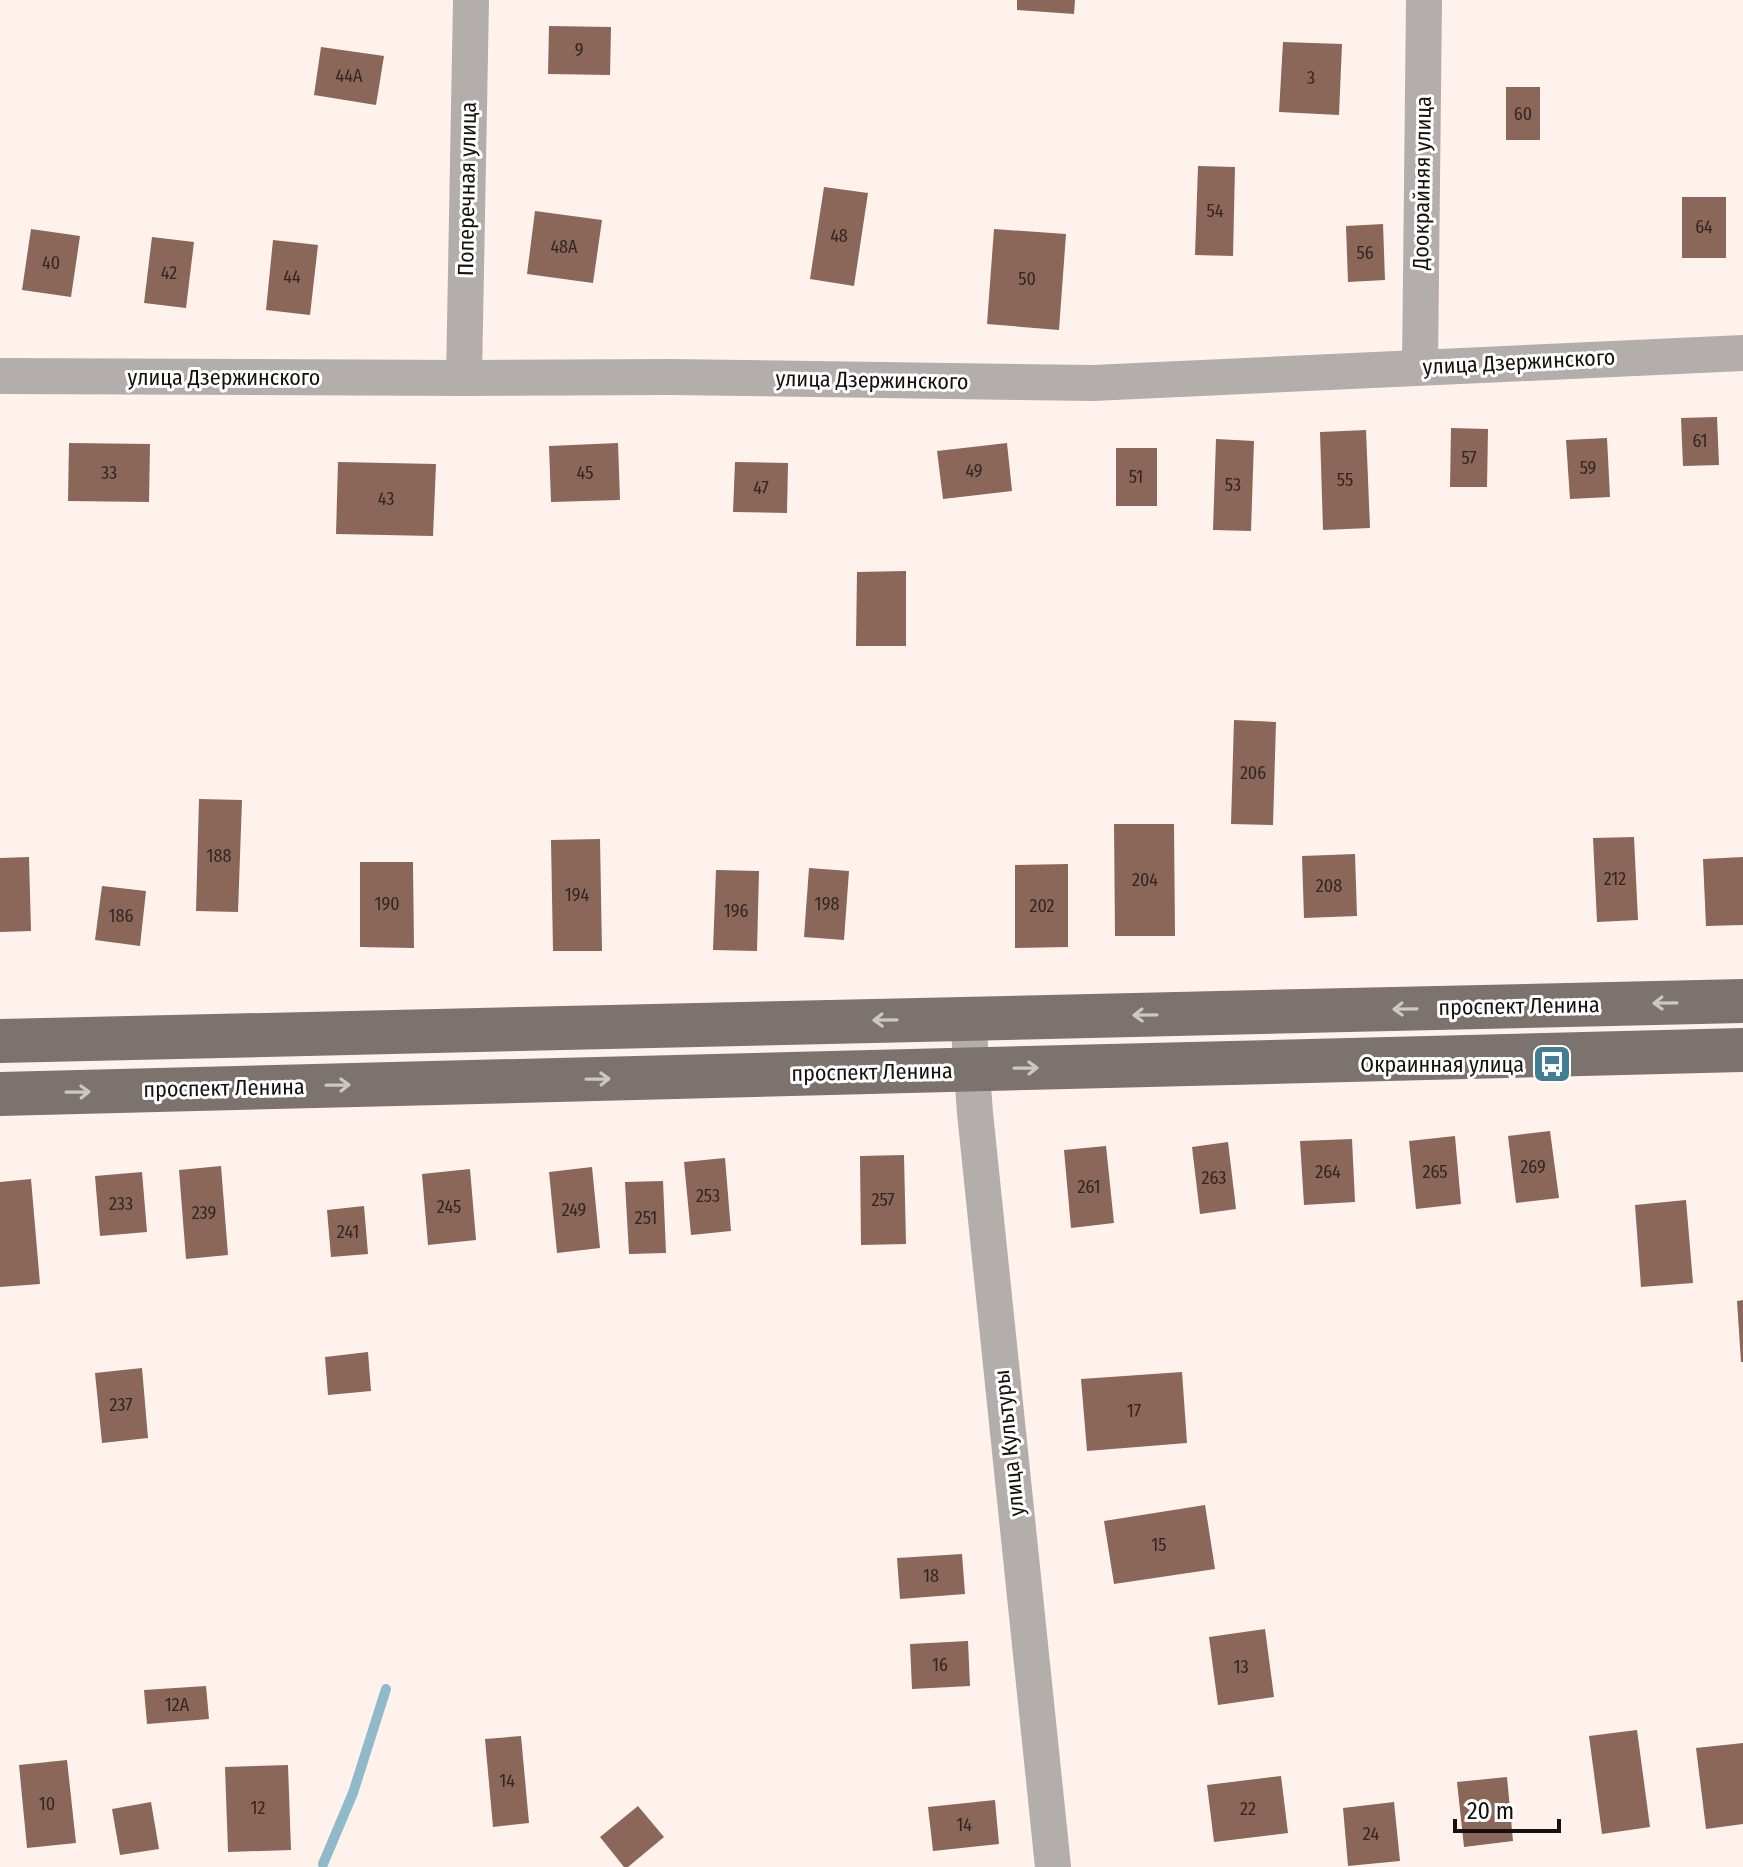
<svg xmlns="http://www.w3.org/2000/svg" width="1743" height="1867" font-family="'Fira Sans Condensed',sans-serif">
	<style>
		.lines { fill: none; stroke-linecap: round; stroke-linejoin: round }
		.stream { stroke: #90b9c9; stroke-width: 10 }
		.building { fill: #8a6759 }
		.minor { stroke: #b3aeab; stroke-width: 36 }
		.major { stroke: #7c736f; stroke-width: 44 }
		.oneway { stroke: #cbc7c5 }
		.labels { text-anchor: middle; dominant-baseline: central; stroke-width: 6; stroke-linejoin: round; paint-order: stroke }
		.number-label { font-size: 18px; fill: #322622 }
		.street-label { font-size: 22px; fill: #15110f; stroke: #fff }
		.poi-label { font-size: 22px; fill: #15110f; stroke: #fff; text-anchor: end }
	</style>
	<rect width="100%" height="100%" fill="#fff2ed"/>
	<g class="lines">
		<polyline class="stream" points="323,1864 353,1793 386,1689"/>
	</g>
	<g class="building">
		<polygon points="1017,0 1075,0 1074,14 1017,10"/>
		<polygon points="549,26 611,27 610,75 548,74"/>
		<polygon points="1283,42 1342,44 1339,115 1279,112"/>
		<polygon points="321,47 384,56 376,105 314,95"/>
		<rect x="1506" y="87" width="34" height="53"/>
		<polygon points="1198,166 1235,167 1233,256 1195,255"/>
		<polygon points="824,187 868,193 854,286 810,279"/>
		<rect x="1682" y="197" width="44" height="61"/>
		<polygon points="535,211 602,220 593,283 527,274"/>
		<polygon points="1383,224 1385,280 1348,282 1346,226"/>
		<polygon points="31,229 80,236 71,297 22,290"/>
		<polygon points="994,229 1066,234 1059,330 987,324"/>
		<polygon points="152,237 194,242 186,308 144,303"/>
		<polygon points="273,240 318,245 310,315 266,310"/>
		<polygon points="1717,417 1719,465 1683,466 1681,418"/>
		<polygon points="1451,428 1488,429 1487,487 1450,487"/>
		<polygon points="1366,430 1370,528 1323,530 1320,432"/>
		<polygon points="1607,438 1610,497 1570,499 1566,440"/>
		<polygon points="1216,439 1254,441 1251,531 1213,530"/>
		<polygon points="69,443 150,444 149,502 68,501"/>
		<polygon points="618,443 620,500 551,502 549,446"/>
		<polygon points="1007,443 1012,491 943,499 937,451"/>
		<rect x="1116" y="448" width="41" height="58"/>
		<polygon points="338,462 436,464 433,536 336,534"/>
		<polygon points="735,462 788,463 787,513 733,512"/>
		<polygon points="906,571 906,646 856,646 857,572"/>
		<polygon points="1234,720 1276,722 1273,825 1231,824"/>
		<polygon points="199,799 242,800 238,912 196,911"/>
		<polygon points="1114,824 1174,824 1175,936 1115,936"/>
		<polygon points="1634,837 1638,920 1597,922 1593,838"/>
		<polygon points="600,839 602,951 553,951 551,840"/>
		<polygon points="1355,854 1357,916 1304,918 1302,856"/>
		<polygon points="29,857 31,931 0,932 0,858"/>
		<polygon points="1743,857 1743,925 1706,926 1703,859"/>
		<polygon points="360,862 413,862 414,948 360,947"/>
		<polygon points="1068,864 1068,947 1015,948 1015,865"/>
		<polygon points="809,868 849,871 844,940 804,937"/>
		<polygon points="716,870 759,871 757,951 713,950"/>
		<polygon points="102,886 146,891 140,946 95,940"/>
		<polygon points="1550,1131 1559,1198 1516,1203 1508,1136"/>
		<polygon points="1455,1136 1461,1204 1416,1209 1409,1141"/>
		<polygon points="1352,1139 1355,1202 1304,1205 1300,1141"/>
		<polygon points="1228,1142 1236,1209 1200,1214 1192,1147"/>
		<polygon points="1106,1146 1114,1223 1071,1228 1064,1150"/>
		<polygon points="904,1155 906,1244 861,1245 860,1156"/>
		<polygon points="725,1158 731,1231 691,1235 684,1162"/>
		<polygon points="221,1166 228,1255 186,1259 179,1170"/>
		<polygon points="592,1167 600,1248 557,1253 549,1172"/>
		<polygon points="470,1169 476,1240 428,1245 422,1174"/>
		<polygon points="142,1172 147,1232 100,1236 95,1176"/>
		<polygon points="31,1179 40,1284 0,1287 0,1182"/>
		<polygon points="663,1181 666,1253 629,1254 625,1182"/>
		<polygon points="1686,1200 1693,1283 1641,1287 1635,1205"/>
		<polygon points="364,1206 368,1254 331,1257 327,1210"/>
		<polygon points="1743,1300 1743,1362 1741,1362 1737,1301"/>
		<polygon points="368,1352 371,1391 328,1395 325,1357"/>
		<polygon points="142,1368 148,1438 102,1443 95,1373"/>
		<polygon points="1182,1372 1187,1443 1087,1451 1081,1379"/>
		<polygon points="1205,1505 1215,1569 1114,1584 1104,1521"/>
		<polygon points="962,1554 965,1594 900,1599 897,1558"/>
		<polygon points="1265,1629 1274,1697 1218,1705 1209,1637"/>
		<polygon points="968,1641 970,1686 912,1689 910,1644"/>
		<polygon points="206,1686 209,1719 147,1724 144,1690"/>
		<polygon points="1637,1730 1650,1827 1602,1834 1589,1736"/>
		<polygon points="521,1736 529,1823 493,1827 485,1739"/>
		<polygon points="1743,1743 1743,1824 1706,1829 1696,1748"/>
		<polygon points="67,1760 76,1843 27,1848 19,1765"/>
		<polygon points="288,1765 291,1850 228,1852 225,1767"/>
		<polygon points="1281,1776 1288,1833 1214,1842 1207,1785"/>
		<polygon points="1507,1777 1513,1841 1464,1847 1457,1782"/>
		<polygon points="995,1800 999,1844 933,1851 928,1807"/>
		<polygon points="151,1802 159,1849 120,1855 112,1809"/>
		<polygon points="1394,1802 1400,1861 1348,1866 1343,1808"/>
		<polygon points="638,1806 664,1837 628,1867 624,1867 600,1837"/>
	</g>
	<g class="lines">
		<g class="minor">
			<polyline points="1420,367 1424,0"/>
			<polyline points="0,376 464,378 670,377 1093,383 1743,353"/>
			<polyline points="464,378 471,0"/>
			<polyline points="968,1018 975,1113 1053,1867"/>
		</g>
		<g class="major">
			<polyline points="0,1041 1743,1001"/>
			<polyline points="0,1094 1743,1050"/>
		</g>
	</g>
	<defs><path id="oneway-shaft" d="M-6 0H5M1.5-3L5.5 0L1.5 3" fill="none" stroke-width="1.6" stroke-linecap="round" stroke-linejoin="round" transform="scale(2)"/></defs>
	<g class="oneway">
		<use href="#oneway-shaft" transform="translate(1665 1003) rotate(179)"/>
		<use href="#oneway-shaft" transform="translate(1405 1009) rotate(179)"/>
		<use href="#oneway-shaft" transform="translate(1145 1015) rotate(179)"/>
		<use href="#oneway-shaft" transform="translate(885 1020) rotate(179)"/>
		<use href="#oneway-shaft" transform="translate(1026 1068) rotate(-1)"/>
		<use href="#oneway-shaft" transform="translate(598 1079) rotate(-1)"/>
		<use href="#oneway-shaft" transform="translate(338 1085) rotate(-1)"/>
		<use href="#oneway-shaft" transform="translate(78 1092) rotate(-1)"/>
	</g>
	<defs>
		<g id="bus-square" transform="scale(2)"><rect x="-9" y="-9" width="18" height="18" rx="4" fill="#417e94" stroke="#fff"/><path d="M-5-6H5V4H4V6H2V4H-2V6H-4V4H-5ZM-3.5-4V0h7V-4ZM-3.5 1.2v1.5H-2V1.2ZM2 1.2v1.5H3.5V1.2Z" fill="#fff"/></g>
	</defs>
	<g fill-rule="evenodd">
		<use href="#bus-square" x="1552" y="1064"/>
	</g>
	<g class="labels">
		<g class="number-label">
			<text x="579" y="50">9</text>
			<text x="349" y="76">44А</text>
			<text x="1311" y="78">3</text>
			<text x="1523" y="114">60</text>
			<text x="1215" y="211">54</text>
			<text x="1704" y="227">64</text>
			<text x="839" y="236">48</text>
			<text x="564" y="247">48А</text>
			<text x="1365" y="253">56</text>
			<text x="51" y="263">40</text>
			<text x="169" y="273">42</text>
			<text x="292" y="277">44</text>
			<text x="1027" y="279">50</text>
			<text x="1700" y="441">61</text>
			<text x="1469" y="458">57</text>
			<text x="1588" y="468">59</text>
			<text x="974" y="471">49</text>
			<text x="109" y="473">33</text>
			<text x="585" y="473">45</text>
			<text x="1136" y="477">51</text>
			<text x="1345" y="480">55</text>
			<text x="1233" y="485">53</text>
			<text x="761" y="488">47</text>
			<text x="386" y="499">43</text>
			<text x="1253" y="773">206</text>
			<text x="219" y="856">188</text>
			<text x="1615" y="879">212</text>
			<text x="1145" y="880">204</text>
			<text x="1329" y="886">208</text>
			<text x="577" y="895">194</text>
			<text x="387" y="904">190</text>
			<text x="827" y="904">198</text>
			<text x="1042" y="906">202</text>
			<text x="736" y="911">196</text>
			<text x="121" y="916">186</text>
			<text x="1533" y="1167">269</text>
			<text x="1328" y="1172">264</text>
			<text x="1435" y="1172">265</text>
			<text x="1214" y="1178">263</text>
			<text x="1089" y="1187">261</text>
			<text x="708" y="1196">253</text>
			<text x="883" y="1200">257</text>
			<text x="121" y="1204">233</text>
			<text x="449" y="1207">245</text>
			<text x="574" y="1210">249</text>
			<text x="204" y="1213">239</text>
			<text x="646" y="1218">251</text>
			<text x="348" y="1232">241</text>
			<text x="121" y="1405">237</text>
			<text x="1134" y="1411">17</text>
			<text x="1159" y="1545">15</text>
			<text x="931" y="1576">18</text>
			<text x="940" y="1665">16</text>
			<text x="1241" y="1667">13</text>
			<text x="177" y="1705">12А</text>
			<text x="507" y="1781">14</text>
			<text x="47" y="1804">10</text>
			<text x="258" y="1808">12</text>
			<text x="1248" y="1809">22</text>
			<text x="964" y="1825">14</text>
			<text x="1371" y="1834">24</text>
		</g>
		<g class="street-label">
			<text transform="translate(1422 183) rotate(-89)">Доокрайняя улица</text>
			<text transform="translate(467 189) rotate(-89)">Поперечная улица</text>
			<text transform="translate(1519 362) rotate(-3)">улица Дзержинского</text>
			<text x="224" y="377">улица Дзержинского</text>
			<text transform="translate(872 380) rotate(1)">улица Дзержинского</text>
			<text transform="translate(1519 1006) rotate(-1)">проспект Ленина</text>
			<text transform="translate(872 1072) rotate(-1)">проспект Ленина</text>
			<text transform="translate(224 1088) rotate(-1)">проспект Ленина</text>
			<text transform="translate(1009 1443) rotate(-96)">улица Культуры</text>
		</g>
		<g class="poi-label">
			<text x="1524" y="1064">Окраинная улица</text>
		</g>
	</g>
	<path d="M1455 1819v12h104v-12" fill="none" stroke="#15110f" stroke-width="4"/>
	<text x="1467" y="1819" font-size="24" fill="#15110f" stroke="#ffffff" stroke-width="6" paint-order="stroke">20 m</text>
</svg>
